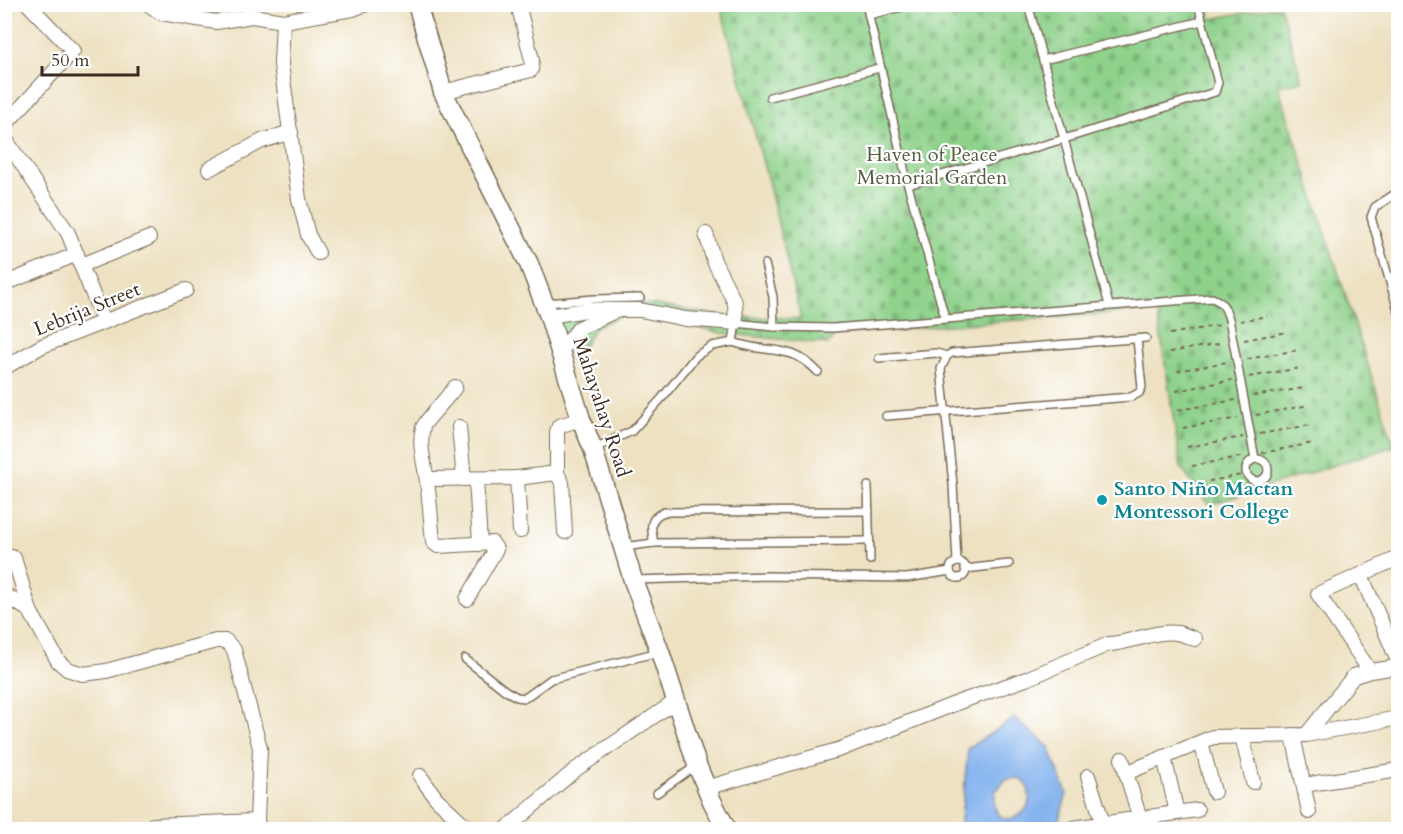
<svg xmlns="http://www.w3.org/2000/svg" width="1403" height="834" font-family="Cardo,serif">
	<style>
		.cemetery { fill: url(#cemetery-stones); stroke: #657e54; stroke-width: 1.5 }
		.water { fill: #84b3ee; stroke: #606e86; stroke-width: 1.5; fill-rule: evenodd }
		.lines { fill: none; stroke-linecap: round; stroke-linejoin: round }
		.service-casing { stroke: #796a57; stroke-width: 10 }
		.minor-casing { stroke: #796a57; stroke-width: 16 }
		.tertiary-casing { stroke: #796a57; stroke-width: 21 }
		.path { stroke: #796a57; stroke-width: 2; stroke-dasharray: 4.5 4.5; stroke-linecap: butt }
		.service { stroke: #fff; stroke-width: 7 }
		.minor { stroke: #fff; stroke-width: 14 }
		.tertiary { stroke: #fff; stroke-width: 18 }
		.culture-dot { fill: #0f9aa8; stroke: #fff; stroke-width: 2 }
		.labels { text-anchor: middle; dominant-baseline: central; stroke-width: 4.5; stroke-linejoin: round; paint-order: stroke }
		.park-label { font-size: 20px; fill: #545c3f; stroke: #fff }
		.street-label { font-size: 20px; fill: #3b2a1e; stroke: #fff }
		.culture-label { font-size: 20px; font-weight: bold; fill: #0d838f; stroke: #fff; text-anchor: start }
	</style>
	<defs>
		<pattern id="cemetery-stones" width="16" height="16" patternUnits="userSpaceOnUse" patternTransform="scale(1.5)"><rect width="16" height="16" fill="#8fd28b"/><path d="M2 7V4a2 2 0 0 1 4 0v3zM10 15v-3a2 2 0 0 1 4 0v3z" fill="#7cb478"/></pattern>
	</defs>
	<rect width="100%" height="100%" fill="#fff"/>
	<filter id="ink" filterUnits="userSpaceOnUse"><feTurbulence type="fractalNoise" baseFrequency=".0167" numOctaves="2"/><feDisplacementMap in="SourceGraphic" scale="12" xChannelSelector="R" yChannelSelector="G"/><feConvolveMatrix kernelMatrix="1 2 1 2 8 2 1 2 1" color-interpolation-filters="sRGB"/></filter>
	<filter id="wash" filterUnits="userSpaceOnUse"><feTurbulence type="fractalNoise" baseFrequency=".008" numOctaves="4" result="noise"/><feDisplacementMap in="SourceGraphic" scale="24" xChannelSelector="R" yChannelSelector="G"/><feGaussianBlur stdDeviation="1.35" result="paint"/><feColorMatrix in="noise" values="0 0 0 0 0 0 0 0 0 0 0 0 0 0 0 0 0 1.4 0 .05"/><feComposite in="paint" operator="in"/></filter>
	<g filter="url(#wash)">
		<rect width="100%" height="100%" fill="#ede1c1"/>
		<polygon class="cemetery" points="1207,4 1211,19 1280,6 1302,81 1278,86 1394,446 1209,505 1181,468 1157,310 867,331 836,335 828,344 722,333 630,312 595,327 573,364 553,307 612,302 656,305 721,316 801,319 768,181 721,8 709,5"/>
		<path class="water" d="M1015 718 1049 747 1067 794 1056 829H964L961 822 968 748ZM1020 778 1028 786C1028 790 1030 796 1029 801 1027 818 1000 828 995 807 994 803 995 796 995 792L1006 779Z"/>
	</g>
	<g filter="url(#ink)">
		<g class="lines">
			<g class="service-casing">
				<g id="service">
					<polyline points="866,4 908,185 945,318"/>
					<polyline points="869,15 914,4"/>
					<polyline points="1043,60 1202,21"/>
					<polyline points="770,97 879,68"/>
					<polyline points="908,185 1064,139 1028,4"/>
					<polyline points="1398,192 1375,207 1371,217 1398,310"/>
					<polyline points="765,264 773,297 774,327"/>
					<polyline points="547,303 594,299 640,298"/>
					<polyline points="1109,305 1064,139 1215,92 1218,83 1198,4"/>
					<path d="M733 342C768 355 790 342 818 372"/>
					<polyline points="879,358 936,353 947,356"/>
					<polyline points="886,416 1131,397 1139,393 1142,387 1137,339"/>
					<path d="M595 448 632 431 662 398 696 356 712 346 733 342 736 323 774 327 833 328 1212 298C1223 302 1225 307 1229 319L1255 459"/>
					<circle cx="1257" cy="470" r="11"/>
					<polyline points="868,486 870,560"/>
					<path d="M654 543C651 529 648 518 664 512L869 511"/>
					<polyline points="623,547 654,543 869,541"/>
					<polyline points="957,562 953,484 941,369 947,356 952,353 1146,338"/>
					<circle cx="958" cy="570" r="8"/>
					<polyline points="965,569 1009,564"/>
					<polyline points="635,580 767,576 907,578 950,571"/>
					<polyline points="465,659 506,691 517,697 525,698 551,679 659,652"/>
					<polyline points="657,793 697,765"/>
				</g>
			</g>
			<g class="minor-casing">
				<g id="minor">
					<polyline points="148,4 161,13 216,22 252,16 283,21 353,9 366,4"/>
					<polyline points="283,21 281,64 299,199 308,235 318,253"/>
					<polyline points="443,92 531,70 532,60 518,4"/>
					<polyline points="4,126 73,51 28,4"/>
					<polyline points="4,137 68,233 104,322"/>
					<polyline points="209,169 262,141 291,132"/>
					<polyline points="82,265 149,238"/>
					<polyline points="4,284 77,254"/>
					<polyline points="549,316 586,310 640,310 686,319 736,323 735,303 714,261 706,234"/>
					<polyline points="560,352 579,328 611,313"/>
					<polyline points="4,368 42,346 186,290"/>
					<path d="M455 387C450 395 424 422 423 427 418 445 425 464 427 482 430 502 431 522 433 542L438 546 492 543 496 549 467 599"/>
					<polyline points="459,427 464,479"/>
					<polyline points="517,478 520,531"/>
					<polyline points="427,479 517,478 557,473"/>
					<polyline points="476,479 480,544"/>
					<polyline points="565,532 562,483 557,473 557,432 559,426 581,419"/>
					<polyline points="4,555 14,558 30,611"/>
					<polyline points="1398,558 1318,594 1370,671 1398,667"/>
					<polyline points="1361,575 1398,661"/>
					<polyline points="4,594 30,611 58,661 67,669 83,674 106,671 216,641 226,641 234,650 260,748 257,821 260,830"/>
					<polyline points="1293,735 1309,812"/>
					<polyline points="1306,735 1354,676 1370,671"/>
					<polyline points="1242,736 1253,782"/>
					<polyline points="1201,742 1214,792"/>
					<polyline points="1164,757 1177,813"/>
					<polyline points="1122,759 1140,819"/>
					<polyline points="1126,773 1213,737 1306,735 1398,718"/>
					<polyline points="420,776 436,798 470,830"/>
					<polyline points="1088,776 1103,824"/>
					<polyline points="1304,785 1398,770"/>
					<path d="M706 788 841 749 962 701 1026 679 1109 644C1132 643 1154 630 1177 633 1183 634 1189 637 1195 639"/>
					<polyline points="153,825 257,821"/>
					<polyline points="1073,828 1197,810"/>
					<polyline points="505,830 575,770 676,701"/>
				</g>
			</g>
			<g class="tertiary-casing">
				<polyline id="tertiary" points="417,4 443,92 529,264 549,316 581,419 593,449 633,580 660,652 697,765 712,801 727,830"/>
			</g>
			<g class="path">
				<polyline points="1240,321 1267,316"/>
				<polyline points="1170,334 1220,325"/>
				<polyline points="1244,340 1288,332"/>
				<polyline points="1170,352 1223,343"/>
				<polyline points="1247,359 1298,350"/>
				<polyline points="1177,371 1227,362"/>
				<polyline points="1249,377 1300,368"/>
				<polyline points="1176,391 1232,380"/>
				<polyline points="1253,396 1304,388"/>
				<polyline points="1178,410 1236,400"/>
				<polyline points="1256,415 1309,405"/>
				<polyline points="1183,428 1238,418"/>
				<polyline points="1260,434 1310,425"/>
				<polyline points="1187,447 1243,437"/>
				<polyline points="1262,453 1313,443"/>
				<polyline points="1192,466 1245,456"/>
				<polyline points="1200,483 1246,474"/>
			</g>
			<use href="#service" class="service"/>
			<use href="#minor" class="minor"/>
			<use href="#tertiary" class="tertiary"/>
		</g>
	</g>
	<circle class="culture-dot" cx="1102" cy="500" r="6"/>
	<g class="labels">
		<g class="park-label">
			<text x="932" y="154">Haven of Peace<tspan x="932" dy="23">Memorial Garden</tspan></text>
		</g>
		<g class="street-label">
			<text transform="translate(87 309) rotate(-22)">Lebrija Street</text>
			<text transform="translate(602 407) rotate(72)">Mahayahay Road</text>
		</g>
		<g class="culture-label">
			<text x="1114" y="488">Santo Niño Mactan<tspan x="1114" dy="23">Montessori College</tspan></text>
		</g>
	</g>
	<rect width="1403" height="834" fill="none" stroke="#fff" stroke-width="24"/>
	<path d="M42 66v9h96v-9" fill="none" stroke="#3b2a1e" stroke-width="3"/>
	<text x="51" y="66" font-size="18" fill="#3b2a1e" stroke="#ffffff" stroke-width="4.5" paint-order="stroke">50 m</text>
</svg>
